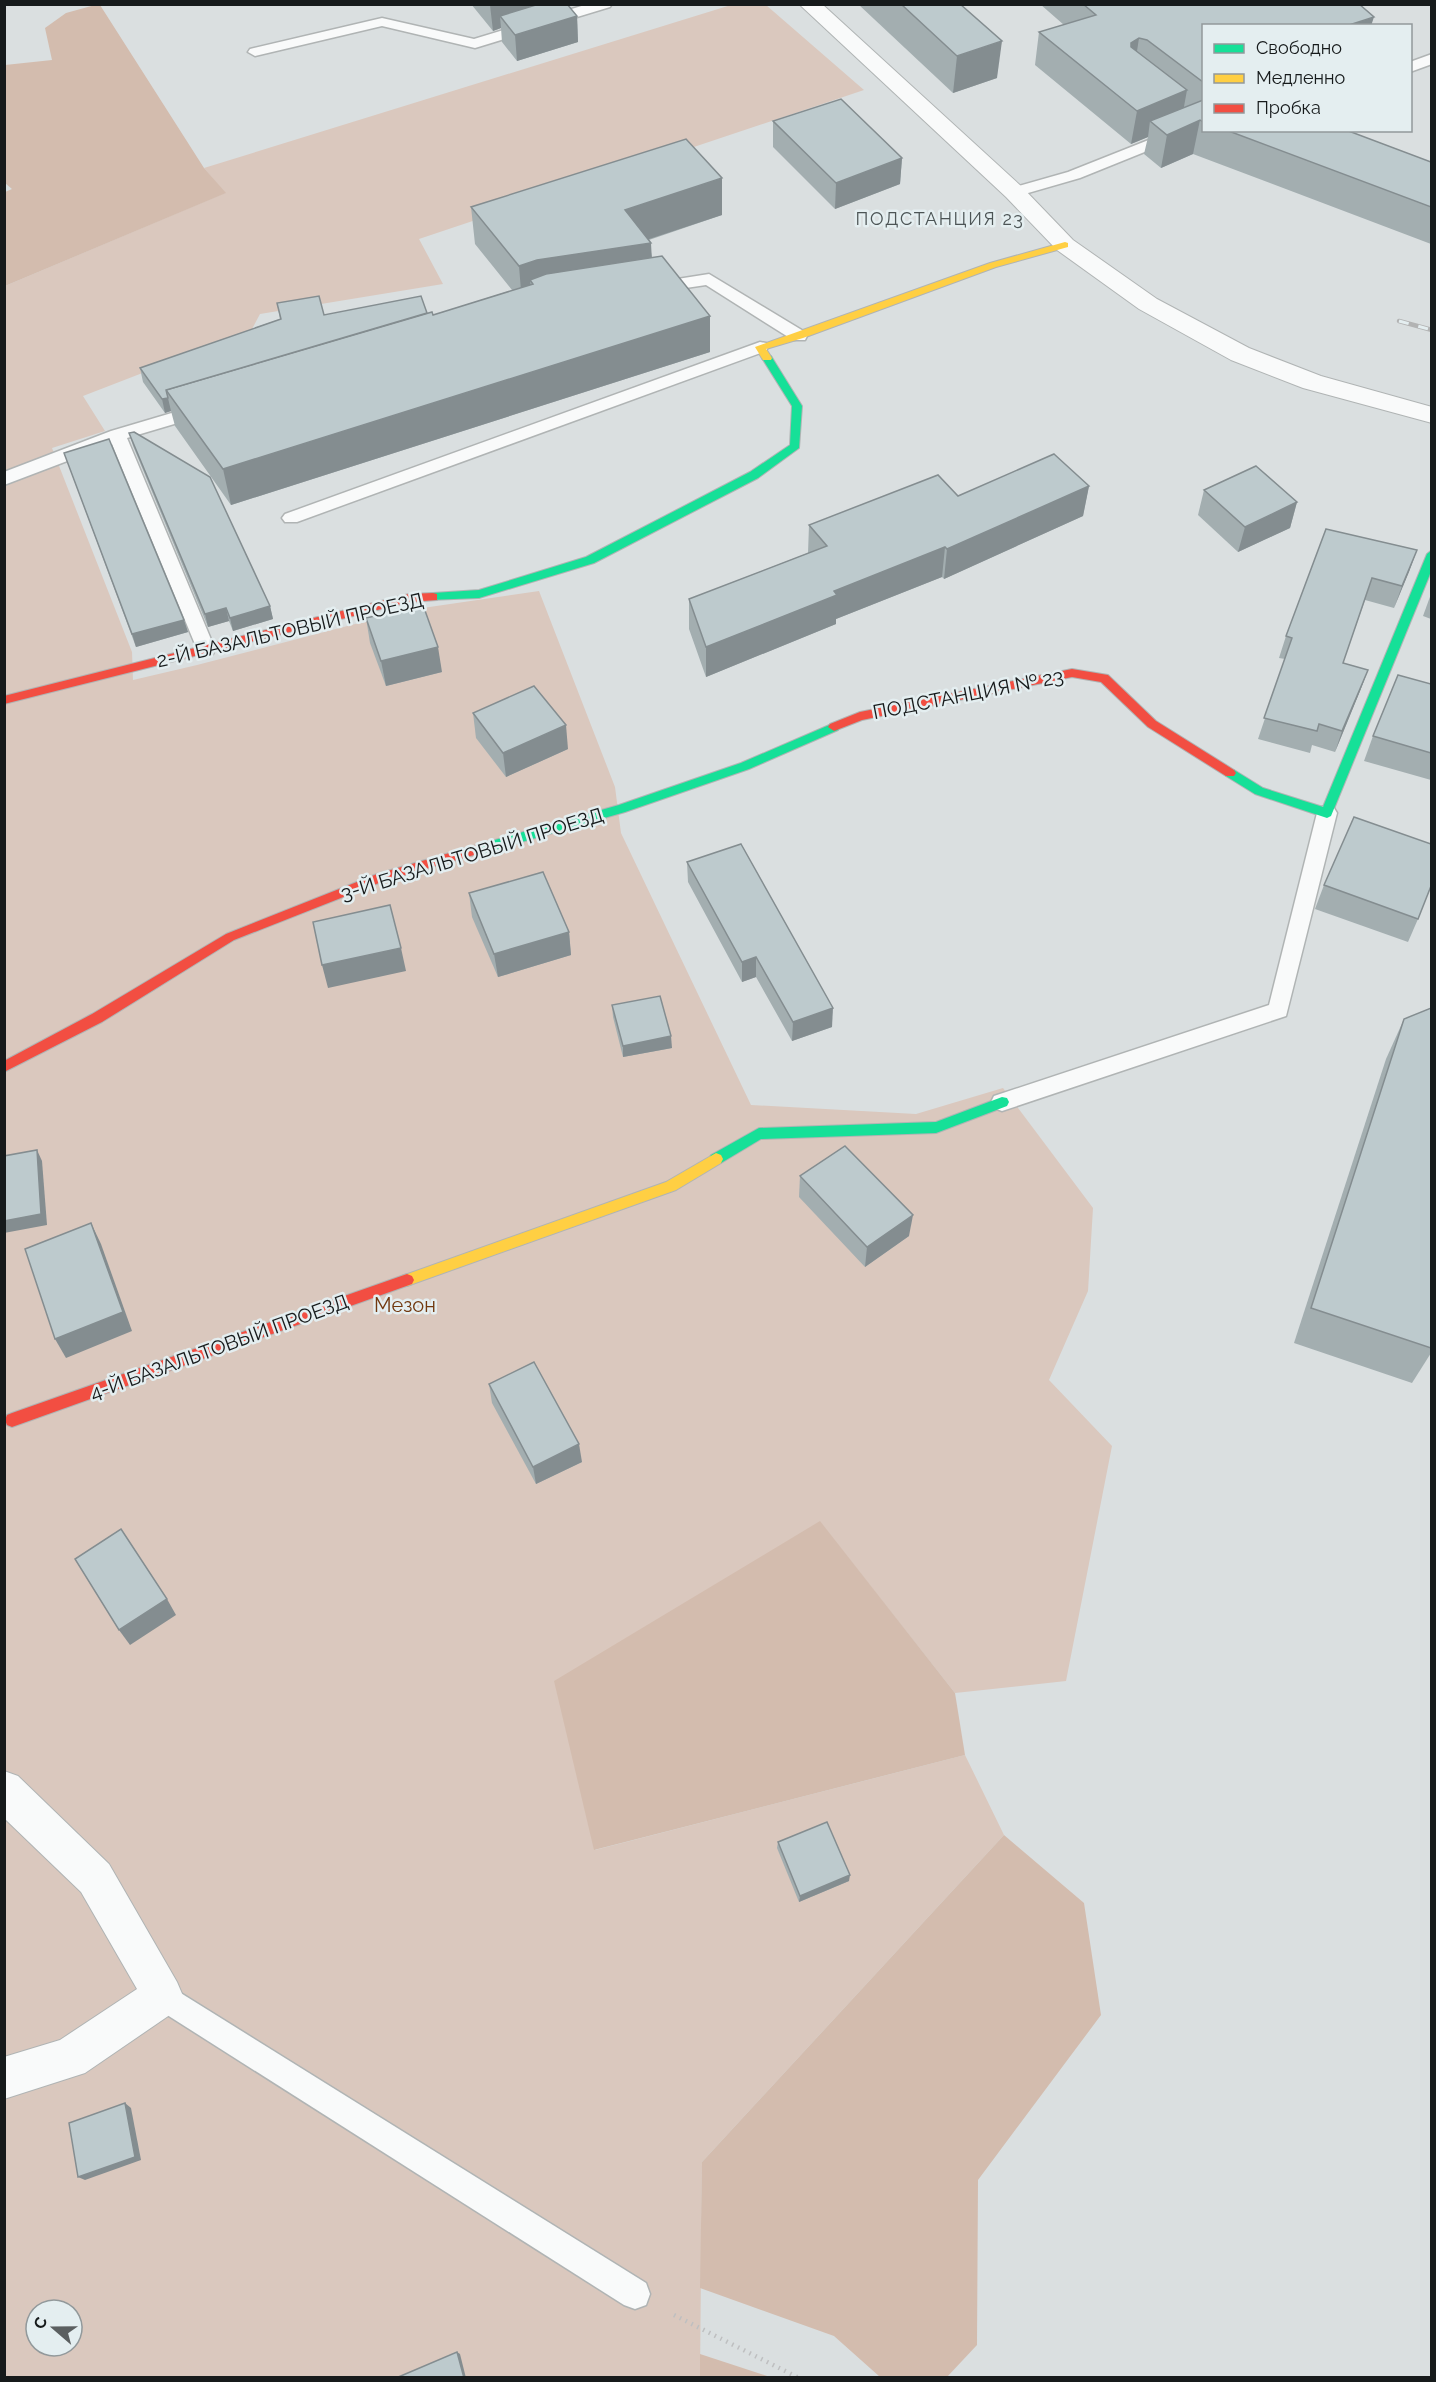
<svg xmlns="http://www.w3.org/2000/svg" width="1436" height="2382" font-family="Raleway,sans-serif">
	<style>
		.green { fill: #dac8be; fill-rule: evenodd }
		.forest { fill: #d3bcae }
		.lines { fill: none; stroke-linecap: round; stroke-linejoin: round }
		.lane-casing { stroke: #b0b4b4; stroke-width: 3 }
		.street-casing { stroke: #b0b4b4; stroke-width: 2 }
		.fast-casing { stroke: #b0b4b4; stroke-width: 2 }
		.slow-casing { stroke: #b0b4b4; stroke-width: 2 }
		.jam-casing { stroke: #b0b4b4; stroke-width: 2 }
		.path { stroke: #bebfc0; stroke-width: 4.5; stroke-dasharray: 1.5 5; stroke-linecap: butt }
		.lane { fill: #f9fafa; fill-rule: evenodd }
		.street { fill: #f9fafa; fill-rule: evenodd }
		.fast { fill: #16e098; fill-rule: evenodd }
		.slow { fill: #ffcf43; fill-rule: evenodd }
		.jam { fill: #f24e42; fill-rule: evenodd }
		.rail-casing { stroke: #b2b3b3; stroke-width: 4.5 }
		.rail { stroke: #e4eef0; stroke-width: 3; stroke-dasharray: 10; stroke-linecap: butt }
		.wall { fill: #a3aeb0 }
		.shaded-wall { fill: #848d90 }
		.building { fill: #bdcacd; stroke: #848d90; stroke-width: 1.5 }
		.labels { text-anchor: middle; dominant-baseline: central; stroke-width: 5; stroke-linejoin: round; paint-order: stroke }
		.far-neighbourhood-label { font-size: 18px; letter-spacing: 1.5px; fill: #4c5455; stroke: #e4eef0 }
		.street-label { font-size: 20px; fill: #161a1b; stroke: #e4eef0 }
		.park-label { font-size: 20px; fill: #71380e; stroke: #e4eef0 }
	</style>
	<rect width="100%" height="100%" fill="#dadfe0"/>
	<path class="green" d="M731 5H766L864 90 419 239 443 284 260 314 251 331 83 396 105 431 52 448 132 652 133 680 197 665 409 610 539 591 615 787 621 833 751 1105 916 1114 1003 1088 1093 1208 1088 1291 1049 1380 1112 1446 1066 1681 955 1693 820 1522 595 1850 965 1755 1004 1835 702 2162 700 2377 5 2378V286L225 193 204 168ZM36 2310H72V2346H36Z"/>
	<g class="forest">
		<polygon points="95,5 100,5 204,168 226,193 5,286 5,192 12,189 5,183 5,65 52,60 45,28 66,13"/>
		<polygon points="820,1521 955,1693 965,1755 594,1850 554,1681"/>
		<polygon points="1004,1835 1084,1903 1101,2015 978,2180 977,2345 947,2377 880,2377 834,2336 700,2288 702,2162"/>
		<polygon points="700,2354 770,2377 700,2377"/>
	</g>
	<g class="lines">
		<g class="lane-casing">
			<g id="lane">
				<polygon points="588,4 612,4 610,7 475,48 382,26 255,56 248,52 250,49 382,18 474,39"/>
				<polygon points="1432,54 1432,64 1410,72 1410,62"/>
				<polygon points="1204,118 1204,128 1080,178 1014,197 1006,192 1008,189 1068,172"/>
				<polygon points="709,274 805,332 807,336 805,340 793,340 706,285 652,293 644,288 652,283"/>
				<polygon points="760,342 766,343 768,347 766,351 297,522 285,522 282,518 285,514"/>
				<polygon points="202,404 208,406 211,410 208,414 127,438 215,649 213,654 206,656 199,654 197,649 112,444 4,485 4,472 111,431"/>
				<polygon points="1327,805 1334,808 1337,813 1286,1016 1002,1111 994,1108 991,1102 994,1096 1269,1005 1317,813 1320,808"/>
				<polygon points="163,1982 646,2283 650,2294 646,2305 635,2309 624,2305 153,2006 149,1996 153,1986"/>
			</g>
		</g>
		<g class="street-casing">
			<g id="street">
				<polygon points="799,4 822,4 1022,187 1073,240 1157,299 1249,348 1321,376 1432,407 1432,423 1303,388 1231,360 1139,309 1057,250 1006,197"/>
				<polygon points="4,1771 18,1776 109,1864 177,1982 183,1996 177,2010 85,2073 4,2099 4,2057 60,2040 137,1989 81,1892 4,1818"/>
			</g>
		</g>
		<g class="fast-casing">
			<g id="fast">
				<polygon points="767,355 771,356 802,406 799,448 758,478 594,563 479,598 429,600 429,594 433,593 479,590 586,557 750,472 790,445 792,406 762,358"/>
				<polygon points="1432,550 1432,569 1331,816 1327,818 1255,794 1226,776 1224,773 1226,770 1234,770 1263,788 1323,807 1427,554"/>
				<polygon points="834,723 840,727 838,730 749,769 625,812 477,855 471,850 477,845 619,805 741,763"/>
				<polygon points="1002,1097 1007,1098 1009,1102 1007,1106 936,1133 761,1139 721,1163 711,1163 709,1159 711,1155 759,1128 936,1122"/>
			</g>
		</g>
		<g class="slow-casing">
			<g id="slow">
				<polygon points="1065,242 1068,243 1068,247 996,267 803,338 766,349 772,358 771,360 763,360 755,347 990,263"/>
				<polygon points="716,1153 721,1155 723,1159 721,1163 676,1190 407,1286 402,1284 400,1280 402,1276 666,1182"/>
			</g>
		</g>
		<g class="jam-casing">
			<g id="jam">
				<polygon points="433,593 437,594 437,600 409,602 4,704 4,696 409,594"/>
				<polygon points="1072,669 1108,675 1156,721 1234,770 1236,773 1234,776 1226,776 1148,727 1101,682 1072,677 862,720 834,731 828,727 830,724 860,712"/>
				<polygon points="477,845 481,847 483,850 481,853 384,881 234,940 102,1022 4,1072 4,1061 92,1014 226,934 377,874"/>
				<polygon points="407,1274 412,1276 414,1280 412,1284 12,1427 7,1425 5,1420 7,1415 12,1413"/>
			</g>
		</g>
		<polyline class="path" points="674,2315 799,2378"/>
		<use href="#lane" class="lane"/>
		<use href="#street" class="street"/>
		<use href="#fast" class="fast"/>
		<use href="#slow" class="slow"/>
		<use href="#jam" class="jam"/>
		<g class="rail-casing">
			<polyline id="rail" points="1399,321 1432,330"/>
		</g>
		<use href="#rail" class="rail"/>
	</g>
	<g class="wall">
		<polygon points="471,4 567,4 577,16 578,42 517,61 502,42 501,28 493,31"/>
		<polygon points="858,4 960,4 997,78 953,93"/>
		<polygon points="1040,4 1368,4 1203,26 1203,130 1346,130 1431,162 1431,244 1193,154 1161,168 1144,154 1148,137 1131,144 1035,65 1039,32 1064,25"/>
		<polygon points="773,121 902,158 900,184 835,209 773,147"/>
		<polygon points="722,178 722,215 649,240 652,258 710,316 710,352 231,505 175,426 171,411 165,413 143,382 140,368 280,319 277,303 324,315 427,313 433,315 512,290 475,244 471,207"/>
		<polygon points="129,433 270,606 273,619 233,631 229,621 208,627 133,446"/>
		<polygon points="64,453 184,620 188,632 136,647"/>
		<polygon points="1089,486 1083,516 944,579 942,577 836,619 836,624 706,677 689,629 689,599 808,553 809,525 958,496"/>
		<polygon points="1204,490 1297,502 1290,528 1238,552 1198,515"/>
		<polygon points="1326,529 1417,550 1394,608 1365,600 1343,663 1368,670 1360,691 1335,752 1312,745 1310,753 1258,739 1285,659 1279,658 1286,636"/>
		<polygon points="1431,594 1431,619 1423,616"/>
		<polygon points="366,618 442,672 386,686 370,643"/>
		<polygon points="1431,684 1431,780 1364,761 1373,736"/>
		<polygon points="473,713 568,749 506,777 476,738"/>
		<polygon points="687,862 832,1027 792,1041 756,977 742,982 688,882"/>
		<polygon points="1324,885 1418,919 1408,942 1315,909"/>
		<polygon points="469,893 569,932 571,955 498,977 472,917"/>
		<polygon points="612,1005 672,1048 623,1057 613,1017"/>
		<polygon points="1431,1008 1431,1353 1412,1383 1294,1343 1386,1059 1404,1019"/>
		<polygon points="800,1176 909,1236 865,1267 799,1197"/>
		<polygon points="489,1384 582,1462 536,1484 492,1403"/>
		<polygon points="778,1842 849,1881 799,1902 777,1848"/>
	</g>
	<g class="shaded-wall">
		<polygon points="493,4 553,4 500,16 501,28 493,31 490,5"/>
		<polygon points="577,16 578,42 517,61 515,35"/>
		<polygon points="1374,17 1371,26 1346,26"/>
		<polygon points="1139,38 1134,71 1126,76 1131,43"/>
		<polygon points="1002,41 997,78 953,93 957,56"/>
		<polygon points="1187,90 1181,123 1150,121 1148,137 1131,144 1137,111"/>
		<polygon points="1200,120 1193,154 1161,168 1167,135"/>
		<polygon points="902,158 900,184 835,209 836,183"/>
		<polygon points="722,178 722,215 628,246 651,243 653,280 533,284 530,280 532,299 522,303 519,266 625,210"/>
		<polygon points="710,316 710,352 231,505 223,469"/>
		<polygon points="168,398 171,411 165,413 162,399"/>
		<polygon points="1089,486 1083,516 944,579 947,549"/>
		<polygon points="1297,502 1290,528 1238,552 1245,527"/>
		<polygon points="945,547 942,577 836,619 836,624 706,677 706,647 834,591"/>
		<polygon points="1417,550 1409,572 1394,608 1402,586"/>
		<polygon points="270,606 273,619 233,631 230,618"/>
		<polygon points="226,608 229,621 208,627 205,614"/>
		<polygon points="184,620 188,632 136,647 132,634"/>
		<polygon points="438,647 442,672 386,686 381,661"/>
		<polygon points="1368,670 1360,691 1335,752 1342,731"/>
		<polygon points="566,725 568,749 506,777 503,753"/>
		<polygon points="569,932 571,955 498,977 494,954"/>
		<polygon points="401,948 406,971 328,988 322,965"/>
		<polygon points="756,957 756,977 742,982 742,962"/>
		<polygon points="833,1008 832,1027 792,1041 793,1022"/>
		<polygon points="671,1036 672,1048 623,1057 623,1046"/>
		<polygon points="37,1150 42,1161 47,1225 4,1233 4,1221"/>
		<polygon points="913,1215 909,1236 865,1267 867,1247"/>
		<polygon points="91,1223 101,1244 132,1331 66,1358 55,1339"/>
		<polygon points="579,1444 582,1462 536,1484 533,1467"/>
		<polygon points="167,1599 176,1615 130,1645 119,1630"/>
		<polygon points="850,1875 849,1881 799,1902 800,1896"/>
		<polygon points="125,2103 131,2108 141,2160 85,2180 78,2177"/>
		<polygon points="457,2352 460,2354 466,2378 464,2378"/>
	</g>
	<g class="building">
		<polygon points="539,4 567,4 577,16 515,35 500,16"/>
		<polygon points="901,4 960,4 1002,41 957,56"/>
		<polygon points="1083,4 1359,4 1374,17 1346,26 1203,26 1203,82 1147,40 1139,38 1131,43 1131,47 1187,90 1137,111 1039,32 1096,15"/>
		<polygon points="841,99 902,158 836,183 773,121"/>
		<polygon points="1203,100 1203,122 1200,120 1167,135 1150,121"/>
		<polygon points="1226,130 1346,130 1431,162 1431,207"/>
		<polygon points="686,139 722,178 625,210 651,243 537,260 519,266 471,207"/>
		<polygon points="662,256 710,316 223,469 166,390 432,312 433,315 533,284 530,280 546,274"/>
		<polygon points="319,296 324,315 421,296 427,313 166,390 168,398 162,399 140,368 281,319 277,303"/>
		<polygon points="134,432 210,477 270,606 230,618 226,608 205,614 129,433"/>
		<polygon points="109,439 184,620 132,634 64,453"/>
		<polygon points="1054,454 1089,486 947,549 945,547 834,591 837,595 706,647 689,599 827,546 809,525 938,475 958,496"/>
		<polygon points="1256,466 1297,502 1245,527 1204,490"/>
		<polygon points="1326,529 1417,550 1402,586 1372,578 1343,663 1368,670 1342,731 1319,724 1317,731 1264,718 1292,638 1286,636"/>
		<polygon points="423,605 438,647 381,661 366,618"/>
		<polygon points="1398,675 1431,684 1431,753 1373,736"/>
		<polygon points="534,686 566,725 503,753 473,713"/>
		<polygon points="1354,817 1431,844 1431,886 1418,919 1324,885"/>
		<polygon points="741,844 833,1008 793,1022 756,957 742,962 687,862"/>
		<polygon points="543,872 569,932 494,954 469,893"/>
		<polygon points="390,905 401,948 322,965 313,922"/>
		<polygon points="660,996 671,1036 623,1046 612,1005"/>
		<polygon points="1431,1008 1431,1348 1311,1308 1404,1019"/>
		<polygon points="845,1146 913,1215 867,1247 800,1176"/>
		<polygon points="37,1150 41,1214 4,1221 4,1156"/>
		<polygon points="91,1223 123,1312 55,1339 25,1249"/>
		<polygon points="534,1362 579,1444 533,1467 489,1384"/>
		<polygon points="121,1529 167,1599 119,1630 75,1559"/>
		<polygon points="827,1822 850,1875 800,1896 778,1842"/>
		<polygon points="125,2103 135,2157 78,2177 69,2123"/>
		<polygon points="457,2352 464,2378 396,2378"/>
	</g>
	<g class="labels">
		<g class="far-neighbourhood-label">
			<text x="940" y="218">ПОДСТАНЦИЯ 23</text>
		</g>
		<g class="street-label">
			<text transform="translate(290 630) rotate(-13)">2-Й БАЗАЛЬТОВЫЙ ПРОЕЗД</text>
			<text transform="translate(968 694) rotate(-11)">ПОДСТАНЦИЯ № 23</text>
			<text transform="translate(472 854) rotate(-17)">3-Й БАЗАЛЬТОВЫЙ ПРОЕЗД</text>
			<text transform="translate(219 1347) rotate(-20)">4-Й БАЗАЛЬТОВЫЙ ПРОЕЗД</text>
		</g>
		<g class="park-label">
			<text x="405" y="1305">Мезон</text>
		</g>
	</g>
	<rect width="1436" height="2382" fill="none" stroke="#161a1b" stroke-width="12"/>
	<rect x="1202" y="24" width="210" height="108" fill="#e4eef0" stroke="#92999b" stroke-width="1.5"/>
	<rect x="1214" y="44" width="30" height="9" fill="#16e098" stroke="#92999b" stroke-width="1.5"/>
	<text x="1256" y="54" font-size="18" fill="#161a1b">Свободно</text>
	<rect x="1214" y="74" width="30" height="9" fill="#ffcf43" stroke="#92999b" stroke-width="1.5"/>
	<text x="1256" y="84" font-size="18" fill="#161a1b">Медленно</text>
	<rect x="1214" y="104" width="30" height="9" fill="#f24e42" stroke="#92999b" stroke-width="1.5"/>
	<text x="1256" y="114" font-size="18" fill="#161a1b">Пробка</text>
	<g transform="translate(54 2328) rotate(290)"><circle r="28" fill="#e4eef0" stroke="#92999b" stroke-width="1.5"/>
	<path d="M0-4.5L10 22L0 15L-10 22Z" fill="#5b5f60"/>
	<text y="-9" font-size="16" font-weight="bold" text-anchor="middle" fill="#161a1b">С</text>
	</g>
</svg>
